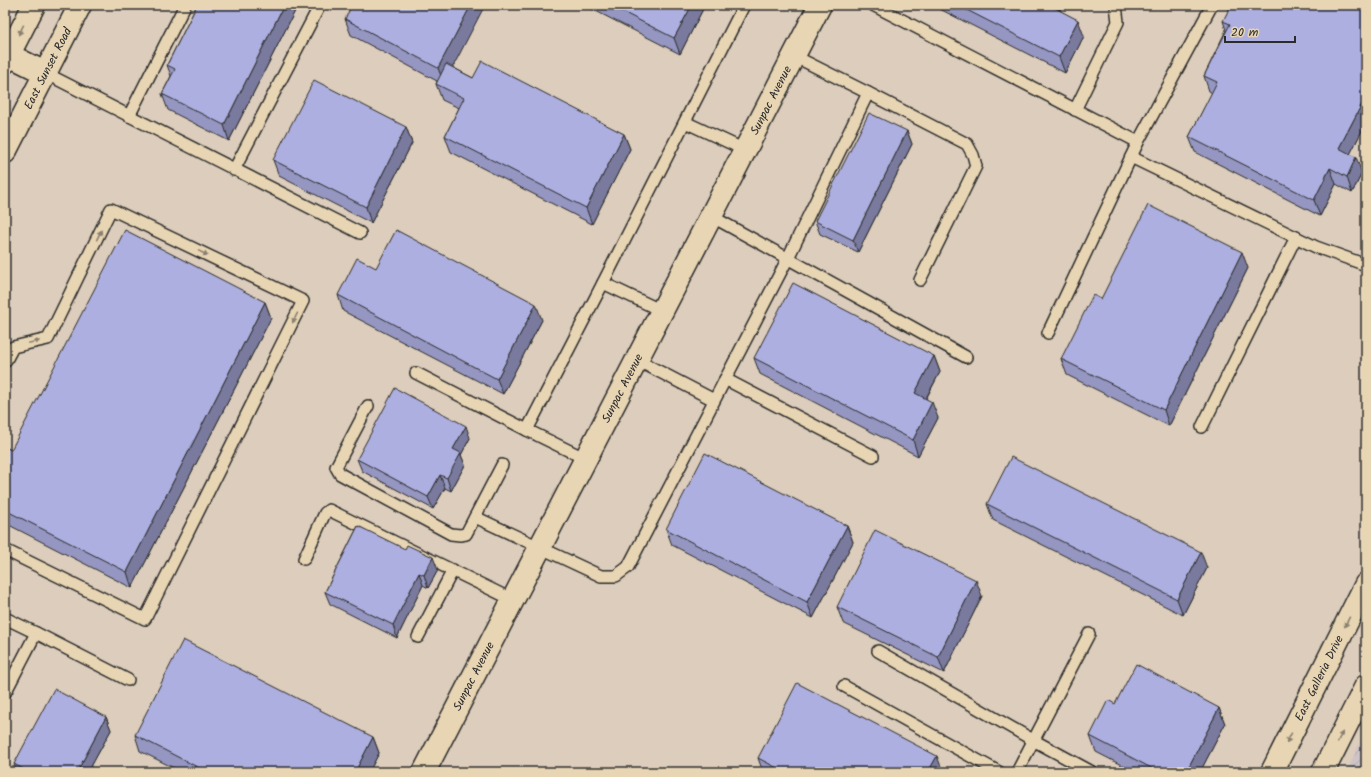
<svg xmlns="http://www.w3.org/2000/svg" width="1371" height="777" font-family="Kalam,sans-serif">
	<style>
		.industrial { fill: url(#industrial-furrows) }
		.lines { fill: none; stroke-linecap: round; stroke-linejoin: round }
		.lane-casing { stroke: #2b2b2b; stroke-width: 14 }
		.street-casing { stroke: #2b2b2b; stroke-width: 25 }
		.secondary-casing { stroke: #2b2b2b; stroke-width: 25 }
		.lane { stroke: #e8d5b3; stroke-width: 11 }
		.street { stroke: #e8d5b3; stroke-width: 22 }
		.secondary { stroke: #e8d5b3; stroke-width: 22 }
		.wall { fill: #9596c1; stroke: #2b2b2b }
		.shaded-wall { fill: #797a9d; stroke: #2b2b2b }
		.building { fill: #adafe0; stroke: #2b2b2b }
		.oneway { fill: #8a806f }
		.labels { text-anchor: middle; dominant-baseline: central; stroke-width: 4; stroke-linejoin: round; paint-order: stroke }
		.street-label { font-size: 12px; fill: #2b2b2b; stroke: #e8d5b3 }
	</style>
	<defs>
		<pattern id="industrial-furrows" width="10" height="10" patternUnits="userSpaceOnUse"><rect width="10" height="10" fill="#cec4c7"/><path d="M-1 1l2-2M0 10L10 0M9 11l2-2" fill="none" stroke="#b1a9ab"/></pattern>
	</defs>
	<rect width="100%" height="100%" fill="#dccdbc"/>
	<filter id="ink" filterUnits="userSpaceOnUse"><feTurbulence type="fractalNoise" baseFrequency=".025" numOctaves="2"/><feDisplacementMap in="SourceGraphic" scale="8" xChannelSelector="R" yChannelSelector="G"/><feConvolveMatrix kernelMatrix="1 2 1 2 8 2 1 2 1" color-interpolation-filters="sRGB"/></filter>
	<g filter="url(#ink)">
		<polygon class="industrial" points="1366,729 1366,772 1347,772"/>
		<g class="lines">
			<g class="lane-casing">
				<g id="lane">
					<polyline points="873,5 1138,142"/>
					<polyline points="45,73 360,233"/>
					<polyline points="868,93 967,144 973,155 976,166 920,280"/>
					<polyline points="1075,110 1118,22 1116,5"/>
					<polyline points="129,116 185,5"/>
					<polyline points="685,122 745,150"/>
					<polyline points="1131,157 1316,247 1366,265"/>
					<polyline points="234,170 320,5"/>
					<polyline points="711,216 966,357"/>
					<polyline points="603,283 662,311"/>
					<polyline points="1048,333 1138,142 1212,5"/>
					<polyline points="637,360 714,400"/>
					<polyline points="5,362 13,347 48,339 111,209 303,301 145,619 5,550"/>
					<polyline points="416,373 527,430"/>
					<polyline points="725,379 873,456"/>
					<polyline points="368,406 336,467 340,474 451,534 460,535 466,534 502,465"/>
					<polyline points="1202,427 1296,237"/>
					<polyline points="586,459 527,430 603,283 744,5"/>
					<polyline points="475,517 601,576 616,576 628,567 788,258 868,93 794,56"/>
					<polyline points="304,559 325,513 329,510 513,600"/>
					<polyline points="5,618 36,633 5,693"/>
					<polyline points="36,633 128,680"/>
					<polyline points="418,637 453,570"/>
					<polyline points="878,651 1033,740 1092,772"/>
					<polyline points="844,686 999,772"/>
					<polyline points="1017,772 1089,634"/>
				</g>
			</g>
			<g class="street-casing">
				<g id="street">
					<polyline points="5,53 45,73"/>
					<path id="s1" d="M424 772 820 5"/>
				</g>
			</g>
			<g class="secondary-casing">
				<g id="secondary">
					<polyline points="5,62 34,5"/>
					<path id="s2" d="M5 152 80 5"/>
					<path id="s3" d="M1272 772 1366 584"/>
					<polyline points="1323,772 1366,686"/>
				</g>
			</g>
			<use href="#lane" class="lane"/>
			<use href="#street" class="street"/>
			<use href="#secondary" class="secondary"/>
		</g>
		<g class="wall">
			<polygon points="197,5 298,5 229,141 168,110 162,94 171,76 167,65"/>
			<polygon points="584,5 705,5 680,54"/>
			<polygon points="932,5 1058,5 1061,11 1084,36 1065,73"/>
			<polygon points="1366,5 1366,123 1350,154 1362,173 1352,193 1336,184 1320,216 1195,152 1189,137 1212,93 1209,91 1204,76 1226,30 1223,21"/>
			<polygon points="345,19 452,67 473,78 624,134 630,149 592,224 451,152 445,136 459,108 442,100 436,84 437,81 351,35"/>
			<polygon points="406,127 412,143 371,223 279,176 273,160"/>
			<polygon points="907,131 912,144 858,252 820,234 815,221"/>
			<polygon points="376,268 542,320 503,394 343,311 338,295"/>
			<polygon points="1248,268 1169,426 1067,375 1061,359 1101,299"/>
			<polygon points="265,302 271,318 132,588 5,523 5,447 11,450"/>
			<polygon points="934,356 940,372 926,399 938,418 918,456 760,374 754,358"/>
			<polygon points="470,438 461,455 465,465 451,491 445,488 433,509 362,471 357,459"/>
			<polygon points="987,504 1207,568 1183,615 993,520"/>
			<polygon points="358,526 438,570 428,588 423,585 397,638 330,604 325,592"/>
			<polygon points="847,526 853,542 813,618 672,545 666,529"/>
			<polygon points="982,596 944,673 843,623 837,607"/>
			<polygon points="1115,704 1219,708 1225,724 1200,772 1135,772 1096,752 1090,736"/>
			<polygon points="106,717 111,730 88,772 17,772 14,764"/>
			<polygon points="135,735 373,737 379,753 369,772 182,772 140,751"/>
			<polygon points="758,758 943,772 763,772"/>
		</g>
		<g class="shaded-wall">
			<polygon points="284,5 298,5 229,141 224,125"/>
			<polygon points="471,5 485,5 444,84 438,68"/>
			<polygon points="692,5 705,5 680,54 674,38"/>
			<polygon points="1056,5 1058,5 1063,19 1055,8"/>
			<polygon points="1078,20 1084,36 1065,73 1059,57"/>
			<polygon points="1366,96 1366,123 1345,164 1339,148"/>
			<polygon points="406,127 412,143 371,223 366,207"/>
			<polygon points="907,131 912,144 858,252 853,240"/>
			<polygon points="624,134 630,149 592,224 586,208"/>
			<polygon points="1356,157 1362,173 1352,193 1347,177"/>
			<polygon points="1330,168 1336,184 1320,216 1314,200"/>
			<polygon points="1242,252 1248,268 1169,426 1164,410"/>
			<polygon points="265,302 271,318 132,588 127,572"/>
			<polygon points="536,304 542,320 503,394 497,379"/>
			<polygon points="934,356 940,372 920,409 915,393"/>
			<polygon points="932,402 938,418 918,456 913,440"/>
			<polygon points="466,426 470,438 461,455 465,465 451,491 447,478 453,449"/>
			<polygon points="440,475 445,488 433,509 428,497"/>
			<polygon points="847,526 853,542 813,618 807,602"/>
			<polygon points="1201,552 1207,568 1183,615 1177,599"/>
			<polygon points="433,557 438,570 428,588 424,575"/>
			<polygon points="419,573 423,585 397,638 393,625"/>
			<polygon points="976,580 982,596 944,673 938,657"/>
			<polygon points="1219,708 1225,724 1200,772 1186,772"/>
			<polygon points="106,717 111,730 88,772 77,772"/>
			<polygon points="373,737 379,753 369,772 355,772"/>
			<polygon points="937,756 943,772 928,772"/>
		</g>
		<g class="building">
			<polygon points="197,5 284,5 224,125 162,94 175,69 167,65"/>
			<polygon points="352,5 471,5 438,68 345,19"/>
			<polygon points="609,5 692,5 674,38"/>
			<polygon points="957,5 1056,5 1055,8 1078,20 1059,57"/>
			<polygon points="1231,5 1366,5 1366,96 1339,148 1356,157 1347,177 1330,168 1314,200 1189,137 1217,82 1204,76 1230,24 1223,21"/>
			<polygon points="482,61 624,134 586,208 445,136 464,98 436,84 446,64 473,78"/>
			<polygon points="314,80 406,127 366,207 273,160"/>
			<polygon points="869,113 907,131 853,240 815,221"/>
			<polygon points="1148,205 1242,252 1164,410 1061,359 1093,295 1101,299"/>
			<polygon points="125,230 265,302 127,572 5,510 5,447 11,450"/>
			<polygon points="396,230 536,304 497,379 338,295 357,258 376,268"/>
			<polygon points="793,283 934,356 915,393 932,402 913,440 754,358"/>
			<polygon points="395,388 466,426 453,449 461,453 447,478 440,475 428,497 357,459"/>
			<polygon points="705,453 847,526 807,602 666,529"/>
			<polygon points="1011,457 1201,552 1177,599 987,504"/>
			<polygon points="358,526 405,549 407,545 433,557 424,575 419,573 393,625 325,592"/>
			<polygon points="875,530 976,580 938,657 837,607"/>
			<polygon points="183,640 373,737 355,772 207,772 135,735"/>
			<polygon points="1136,664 1219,708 1186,772 1159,772 1090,736 1108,700 1115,704"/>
			<polygon points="797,683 937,756 928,772 785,772 758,758"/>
			<polygon points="54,689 106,717 77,772 29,772 14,764"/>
		</g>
		<defs><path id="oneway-solid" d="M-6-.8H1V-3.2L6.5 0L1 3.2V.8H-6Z"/></defs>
		<g class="oneway">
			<use href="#oneway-solid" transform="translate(21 30) rotate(117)"/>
			<use href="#oneway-solid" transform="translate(99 235) rotate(-64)"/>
			<use href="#oneway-solid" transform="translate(203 253) rotate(26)"/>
			<use href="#oneway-solid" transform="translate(295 318) rotate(117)"/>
			<use href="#oneway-solid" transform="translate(34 342) rotate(-12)"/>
			<use href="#oneway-solid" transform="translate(1347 622) rotate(117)"/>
			<use href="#oneway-solid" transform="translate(1340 737) rotate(-63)"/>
			<use href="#oneway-solid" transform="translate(1289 738) rotate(117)"/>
		</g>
	</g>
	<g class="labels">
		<g class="street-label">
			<text stroke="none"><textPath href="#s2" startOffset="94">East Sunset Road</textPath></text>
			<text stroke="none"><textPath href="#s1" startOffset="756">Sunpac Avenue</textPath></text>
			<text stroke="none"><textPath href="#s1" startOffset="432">Sunpac Avenue</textPath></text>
			<text stroke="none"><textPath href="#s1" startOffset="108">Sunpac Avenue</textPath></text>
			<text stroke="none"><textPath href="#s3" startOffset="105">East Galleria Drive</textPath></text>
		</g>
	</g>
	<rect width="1371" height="777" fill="none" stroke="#e8d5b3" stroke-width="20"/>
	<rect x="10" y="10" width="1351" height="757" fill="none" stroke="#2b2b2b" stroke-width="1.5" filter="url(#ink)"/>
	<path d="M1225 36v6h70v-6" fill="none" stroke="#2b2b2b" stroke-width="2"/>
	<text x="1231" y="36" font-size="12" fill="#2b2b2b" stroke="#e8d5b3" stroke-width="3" paint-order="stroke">20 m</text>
</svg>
